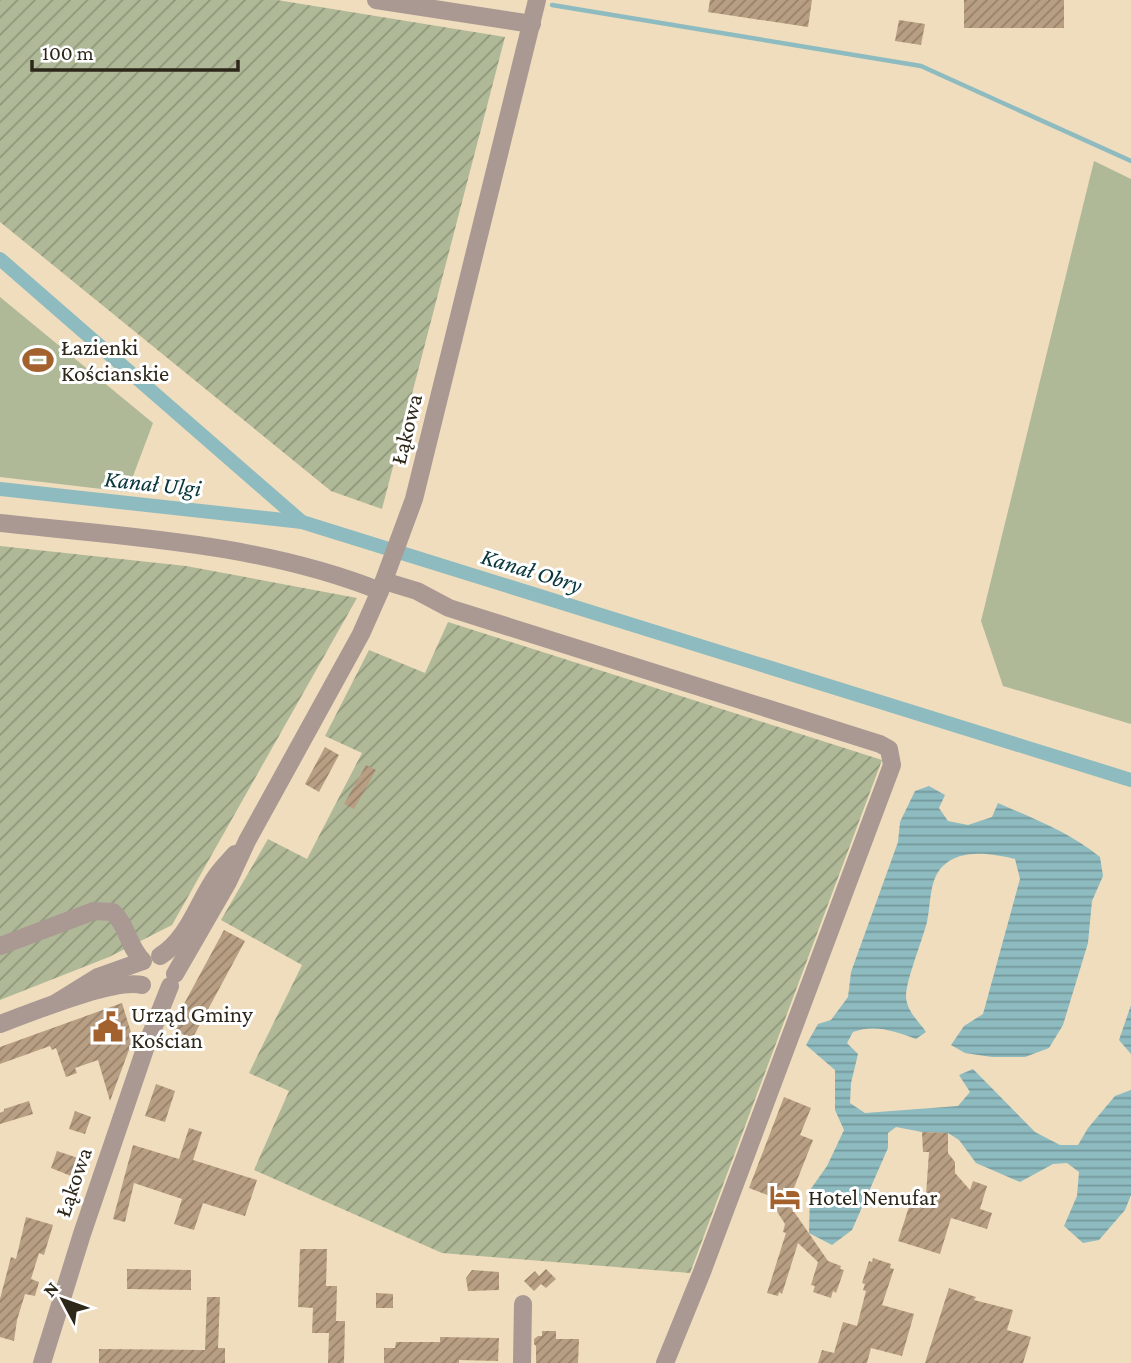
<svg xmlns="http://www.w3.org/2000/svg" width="1131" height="1363" font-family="'Crimson Pro',serif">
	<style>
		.grass { fill: #afb998 }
		.garden { fill: url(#garden-furrows) }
		.water { fill: url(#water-rules) }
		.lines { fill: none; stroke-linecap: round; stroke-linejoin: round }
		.stream { stroke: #8dbbc0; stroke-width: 4.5 }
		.canal { stroke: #8dbbc0; stroke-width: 14 }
		.building { fill: url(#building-hatch) }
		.minor { stroke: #aa9893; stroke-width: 18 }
		.labels { text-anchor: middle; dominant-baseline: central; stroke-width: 6; stroke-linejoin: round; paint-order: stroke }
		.poi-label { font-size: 23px; fill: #2d271a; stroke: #fff; text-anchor: start }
		.street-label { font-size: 23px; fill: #2d271a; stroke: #fff }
		.water-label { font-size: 24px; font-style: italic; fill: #08363b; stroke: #fff }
	</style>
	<defs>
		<pattern id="garden-furrows" width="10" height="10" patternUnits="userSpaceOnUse" patternTransform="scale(1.75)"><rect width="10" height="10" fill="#afb998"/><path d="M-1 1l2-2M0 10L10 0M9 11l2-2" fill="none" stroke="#8f967b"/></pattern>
		<pattern id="water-rules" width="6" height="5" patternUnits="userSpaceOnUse" patternTransform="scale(1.75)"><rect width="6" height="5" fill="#8dbbc0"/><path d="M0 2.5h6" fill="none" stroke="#74989b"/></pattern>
		<pattern id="building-hatch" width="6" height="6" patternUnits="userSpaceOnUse" patternTransform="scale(1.75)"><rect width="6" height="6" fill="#b89e82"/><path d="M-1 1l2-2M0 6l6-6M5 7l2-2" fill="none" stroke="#96816a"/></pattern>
	</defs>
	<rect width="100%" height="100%" fill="#efddbd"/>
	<g class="grass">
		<polygon points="1094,161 1131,179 1131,724 1003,686 981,621"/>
		<polygon points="0,297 153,423 127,492 0,477"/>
	</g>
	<g class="garden">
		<polygon points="0,0 277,0 505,37 382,509 331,491 0,222"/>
		<polygon points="0,546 186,566 357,598 172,925 109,957 0,1000"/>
		<polygon points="448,622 882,760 690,1273 442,1253 254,1170 289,1091 249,1073 302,965 221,920 268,839 307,859 362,753 325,736 369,650 425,673"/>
	</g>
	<g class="water">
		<path d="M929 786 945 795 939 808 948 821 968 825 992 817 998 803C1034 819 1069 832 1100 857L1103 876 1092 901 1088 943 1063 1025 1049 1048 1025 1057H992L965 1053 951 1045 964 1026 983 1014 1020 879 1015 859C993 854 962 848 943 866 929 879 931 904 927 922 922 941 907 978 906 995 906 1011 918 1020 926 1032L916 1039C895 1031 874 1024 853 1032L847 1043 858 1054 851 1083 850 1103 865 1113 958 1106 970 1092 959 1075 973 1069 1035 1132 1060 1145H1078L1088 1128 1115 1096 1131 1090V1195L1125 1210 1099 1240 1083 1243 1064 1226 1077 1196 1079 1172 1067 1163 1053 1164 1020 1182 976 1163 959 1140 948 1133 922 1132 896 1127 888 1133V1148L852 1230 832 1245 809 1233 810 1190 827 1166 844 1130 835 1110V1070L806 1045 818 1024 831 1020 848 997 851 972 898 842 900 822 915 791Z"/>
		<polygon points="1131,1005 1131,1054 1119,1040"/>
	</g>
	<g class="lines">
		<polyline class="stream" points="552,5 921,66 1131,161"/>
		<g class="canal">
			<polyline points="0,259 302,522 1131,780"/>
			<polyline points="0,489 302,522"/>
		</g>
	</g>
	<g class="building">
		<polygon points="710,0 812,0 808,27 708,12"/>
		<rect x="964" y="0" width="100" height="28"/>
		<polygon points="899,20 925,24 921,45 895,41"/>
		<polygon points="325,747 339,755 319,792 305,784"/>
		<polygon points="366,765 376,770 354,809 344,804"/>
		<polygon points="224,930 245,941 192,1039 171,1028"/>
		<polygon points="122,1003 133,1039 110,1101 98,1060 75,1068 77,1073 66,1077 56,1048 52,1050 50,1046 0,1064 0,1047"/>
		<polygon points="156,1084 175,1091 165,1122 145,1116"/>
		<polygon points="784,1097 811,1108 800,1135 813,1140 788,1203 828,1261 841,1266 840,1269 844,1270 836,1293 833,1291 831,1298 813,1292 815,1286 811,1285 818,1262 798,1243 782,1294 779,1292 778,1296 767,1293 786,1233 783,1232 785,1224 769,1199 770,1196 749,1188"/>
		<polygon points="29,1101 33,1114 0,1124 0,1113 4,1111 4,1109"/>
		<polygon points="75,1111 91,1117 85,1134 69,1129"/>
		<polygon points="189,1128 202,1132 193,1160 257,1180 245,1216 203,1203 194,1230 174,1224 182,1199 134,1183 125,1222 113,1219 133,1145 179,1159"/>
		<polygon points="922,1132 948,1133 948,1153 955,1162 955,1173 970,1190 973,1181 987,1186 980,1209 992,1213 987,1229 951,1218 940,1254 898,1241 914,1191 926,1195 929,1152 923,1152"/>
		<polygon points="57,1151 78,1158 71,1176 51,1168"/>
		<polygon points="26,1217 53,1225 44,1255 39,1253 31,1279 39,1282 35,1296 25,1294 17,1320 14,1341 0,1337 0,1299 11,1257 16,1259"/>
		<polygon points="300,1249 327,1249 326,1286 337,1286 336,1321 345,1321 344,1363 328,1363 329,1333 312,1333 313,1308 298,1307"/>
		<polygon points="873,1258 891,1264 890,1268 894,1269 882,1305 914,1314 902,1356 871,1348 867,1363 818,1363 822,1350 834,1353 843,1322 857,1326 866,1291 863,1290 865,1284 862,1283 869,1261 872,1262"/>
		<polygon points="127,1269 191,1270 191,1290 127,1289"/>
		<polygon points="546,1269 556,1279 546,1288 541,1284 534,1291 524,1281 535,1271 539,1276"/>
		<polygon points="472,1270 499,1272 499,1290 468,1291 466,1278"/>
		<polygon points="949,1288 976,1297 974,1300 1013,1310 1007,1330 1031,1337 1023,1363 925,1363"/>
		<polygon points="376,1293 393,1294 393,1308 376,1308"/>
		<polygon points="207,1297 220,1297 218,1348 225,1348 225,1363 99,1363 99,1349 205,1350"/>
		<polygon points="542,1331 556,1331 556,1339 579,1339 578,1363 536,1363 536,1346 534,1344 534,1339 538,1336 542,1336"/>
		<polygon points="440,1337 499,1338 498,1361 459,1360 459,1363 384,1363 384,1348 395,1348 396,1342 440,1342"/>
	</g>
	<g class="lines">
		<g class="minor">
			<polyline points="376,0 532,24"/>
			<path d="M0 523C127 537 260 543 380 591"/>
			<polyline points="384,581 417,591 449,608 880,744 889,749 892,765 702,1272 665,1363"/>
			<path d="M0 946 94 911 113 912C128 926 128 947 143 961L98 977 56 1003"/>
			<path d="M160 956C189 938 198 901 217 875 222 868 229 861 235 854"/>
			<polyline points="175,974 228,882 247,841 361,634 380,591 414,499 537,0"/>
			<path d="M0 1024C30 1013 114 978 142 985"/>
			<polyline points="42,1363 82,1234 145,1049 170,986"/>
			<polyline points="522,1363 523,1304"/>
		</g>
	</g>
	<defs>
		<g id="stadium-bare" transform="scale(2.415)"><path d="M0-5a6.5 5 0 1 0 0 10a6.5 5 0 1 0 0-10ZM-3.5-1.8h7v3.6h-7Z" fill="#a3622d" stroke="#fff" stroke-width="2.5" paint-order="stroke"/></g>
		<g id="civic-bare" transform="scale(2.415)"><path d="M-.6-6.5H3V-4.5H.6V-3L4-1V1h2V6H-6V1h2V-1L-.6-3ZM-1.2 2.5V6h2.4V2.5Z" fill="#a3622d" stroke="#fff" stroke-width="2.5" paint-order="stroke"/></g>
		<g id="hotel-bare" transform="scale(2.415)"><path d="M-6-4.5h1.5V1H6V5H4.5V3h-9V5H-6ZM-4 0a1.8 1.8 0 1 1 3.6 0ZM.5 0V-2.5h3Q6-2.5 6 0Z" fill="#a3622d" stroke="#fff" stroke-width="2.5" paint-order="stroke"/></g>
	</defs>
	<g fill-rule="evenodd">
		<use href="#stadium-bare" x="38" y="360"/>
		<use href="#civic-bare" x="108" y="1027"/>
		<use href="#hotel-bare" x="785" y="1197"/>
	</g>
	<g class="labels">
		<g class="poi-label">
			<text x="61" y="347">Łazienki<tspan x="61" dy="26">Kościanskie</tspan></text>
			<text x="131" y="1014">Urząd Gminy<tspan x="131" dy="26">Kościan</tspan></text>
			<text x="808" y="1197">Hotel Nenufar</text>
		</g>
		<g class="street-label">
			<text transform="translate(406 429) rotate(-76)">Łąkowa</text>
			<text transform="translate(73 1182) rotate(-71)">Łąkowa</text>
		</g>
		<g class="water-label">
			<text transform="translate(153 483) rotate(6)">Kanał Ulgi</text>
			<text transform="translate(532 570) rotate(17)">Kanał Obry</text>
		</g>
	</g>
	<g transform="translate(63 1300) rotate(311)" stroke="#ffffff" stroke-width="5" paint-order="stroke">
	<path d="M0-5L12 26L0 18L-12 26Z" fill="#2d271a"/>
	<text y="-10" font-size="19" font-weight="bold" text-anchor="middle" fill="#2d271a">N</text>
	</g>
	<path d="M32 60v10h206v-10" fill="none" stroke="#2d271a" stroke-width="3.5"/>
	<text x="42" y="60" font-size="21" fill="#2d271a" stroke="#ffffff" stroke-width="5" paint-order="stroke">100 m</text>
</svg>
